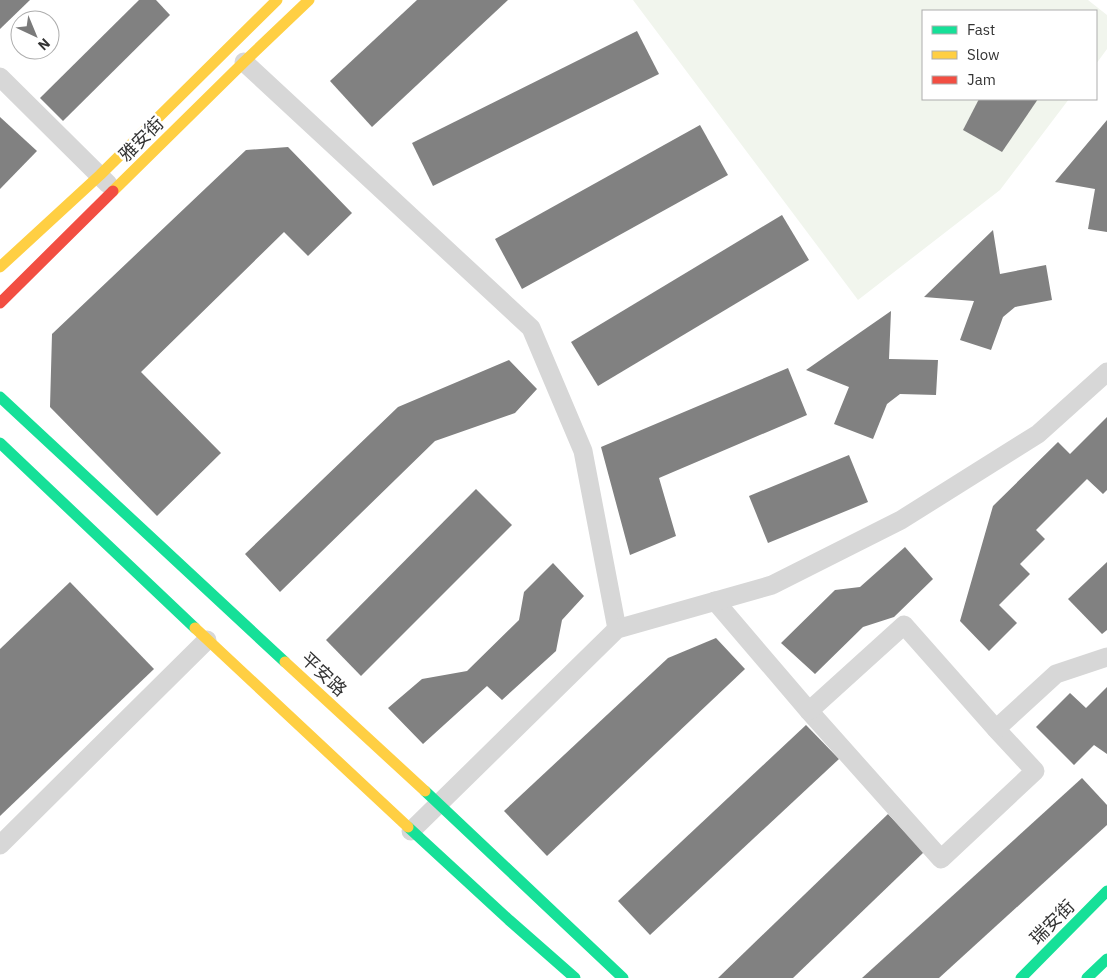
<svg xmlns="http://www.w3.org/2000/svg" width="1107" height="978" font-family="'IBM Plex Sans','Noto Sans SC',sans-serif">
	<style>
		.green { fill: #f1f5ed }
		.building { fill: #818181 }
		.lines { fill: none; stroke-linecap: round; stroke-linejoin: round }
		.street { stroke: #d7d7d7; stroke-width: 19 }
		.fast { stroke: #16e098; stroke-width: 11 }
		.slow { stroke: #ffcf43; stroke-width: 11 }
		.jam { stroke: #f24e42; stroke-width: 11 }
		.labels { text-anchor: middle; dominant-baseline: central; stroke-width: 5; stroke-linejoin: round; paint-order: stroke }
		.street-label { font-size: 18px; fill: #333; stroke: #fff }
	</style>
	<rect width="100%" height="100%" fill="#fff"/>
	<polygon class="green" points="633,0 1088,0 1107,15 1107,49 1096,64 1096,11 923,11 923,99 1069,99 1000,190 858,300"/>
	<g class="building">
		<polygon points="0,0 30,0 0,29"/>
		<polygon points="139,0 156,0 170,15 63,121 40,98"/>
		<polygon points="417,0 508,0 372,127 330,81"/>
		<polygon points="637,31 659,74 433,186 412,143"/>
		<polygon points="979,99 1038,99 1002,152 963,130"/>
		<polygon points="0,117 37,151 0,189"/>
		<polygon points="1107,120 1107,232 1088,229 1095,189 1055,182"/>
		<polygon points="700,125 728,175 522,289 495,239"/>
		<polygon points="288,147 352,213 308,256 284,232 141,372 221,453 157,516 50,407 52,334 246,150"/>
		<polygon points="782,215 809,260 598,386 571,342"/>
		<polygon points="993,230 1000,274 1046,265 1052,300 1015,307 1003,317 991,350 960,340 974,301 924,297"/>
		<polygon points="891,311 889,359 938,360 936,395 900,394 887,404 873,439 834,424 849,387 806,370"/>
		<polygon points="509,360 537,389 515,413 435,441 280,592 245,554 398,407"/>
		<polygon points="788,368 807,415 659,478 676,536 630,555 601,447"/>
		<polygon points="1107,417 1107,490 1103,494 1087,479 1036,530 1045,539 1020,564 1030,574 999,605 1017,623 989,651 960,621 993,506 1058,442 1070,454"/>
		<polygon points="849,455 868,502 768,543 749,496"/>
		<polygon points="476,489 512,525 361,676 326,640"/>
		<polygon points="905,547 933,579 894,617 863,627 815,674 781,643 835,590 860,587"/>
		<polygon points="1107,562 1107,630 1102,634 1068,599"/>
		<polygon points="553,563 584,596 562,620 556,651 502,700 487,686 423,744 388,708 422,679 467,671 519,620 524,592"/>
		<polygon points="70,582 154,669 0,816 0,649"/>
		<polygon points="716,638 745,669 547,856 504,811 668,658"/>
		<polygon points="1107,687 1107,754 1094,745 1074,765 1036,727 1070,693 1086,708"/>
		<polygon points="806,725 839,759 650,935 618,901"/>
		<polygon points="1082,778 1107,805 1107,825 939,978 862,978"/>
		<polygon points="888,814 924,852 793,978 718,978"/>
	</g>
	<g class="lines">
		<g class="street">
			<polyline points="244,62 531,328 583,451 617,629"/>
			<polyline points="0,77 108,184"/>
			<polyline points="715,601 809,711 941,859 1035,771 996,729"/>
			<polyline points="809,711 904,625 996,729 1056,674 1107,657"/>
			<polyline points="411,831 617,629 772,585 901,520 1038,434 1107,372"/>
			<polyline points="0,845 207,640"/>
		</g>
		<g class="fast">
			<polyline points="0,397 285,662"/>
			<polyline points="0,443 195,628"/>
			<polyline points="425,791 623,978"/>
			<polyline points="408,827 509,920 575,978"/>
			<polyline points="1021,978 1107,891"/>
			<polyline points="1087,978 1107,959"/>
		</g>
		<g class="slow">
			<polyline points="113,191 244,62 309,0"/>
			<polyline points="0,267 100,175 277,0"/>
			<polyline points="195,628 408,827"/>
			<polyline points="285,662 425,791"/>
		</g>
		<polyline class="jam" points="0,303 113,191"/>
	</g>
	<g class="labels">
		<g class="street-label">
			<text transform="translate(141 139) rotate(-45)">雅安街</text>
			<text transform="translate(324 674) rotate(43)">平安路</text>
			<text transform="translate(1052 922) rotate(-45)">瑞安街</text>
		</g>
	</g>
	<rect x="922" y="10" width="175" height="90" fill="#ffffff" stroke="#adadad"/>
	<rect x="932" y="26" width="25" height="8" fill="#16e098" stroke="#adadad"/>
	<text x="967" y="35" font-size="15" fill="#333333">Fast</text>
	<rect x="932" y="51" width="25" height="8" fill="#ffcf43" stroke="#adadad"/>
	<text x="967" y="60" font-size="15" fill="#333333">Slow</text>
	<rect x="932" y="76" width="25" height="8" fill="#f24e42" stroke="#adadad"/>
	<text x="967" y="85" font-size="15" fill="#333333">Jam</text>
	<g transform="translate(35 35) rotate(136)"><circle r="24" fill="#ffffff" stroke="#adadad"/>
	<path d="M0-4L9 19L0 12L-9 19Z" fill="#7a7a7a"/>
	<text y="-8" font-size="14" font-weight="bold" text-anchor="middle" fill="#333333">N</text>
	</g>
</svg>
